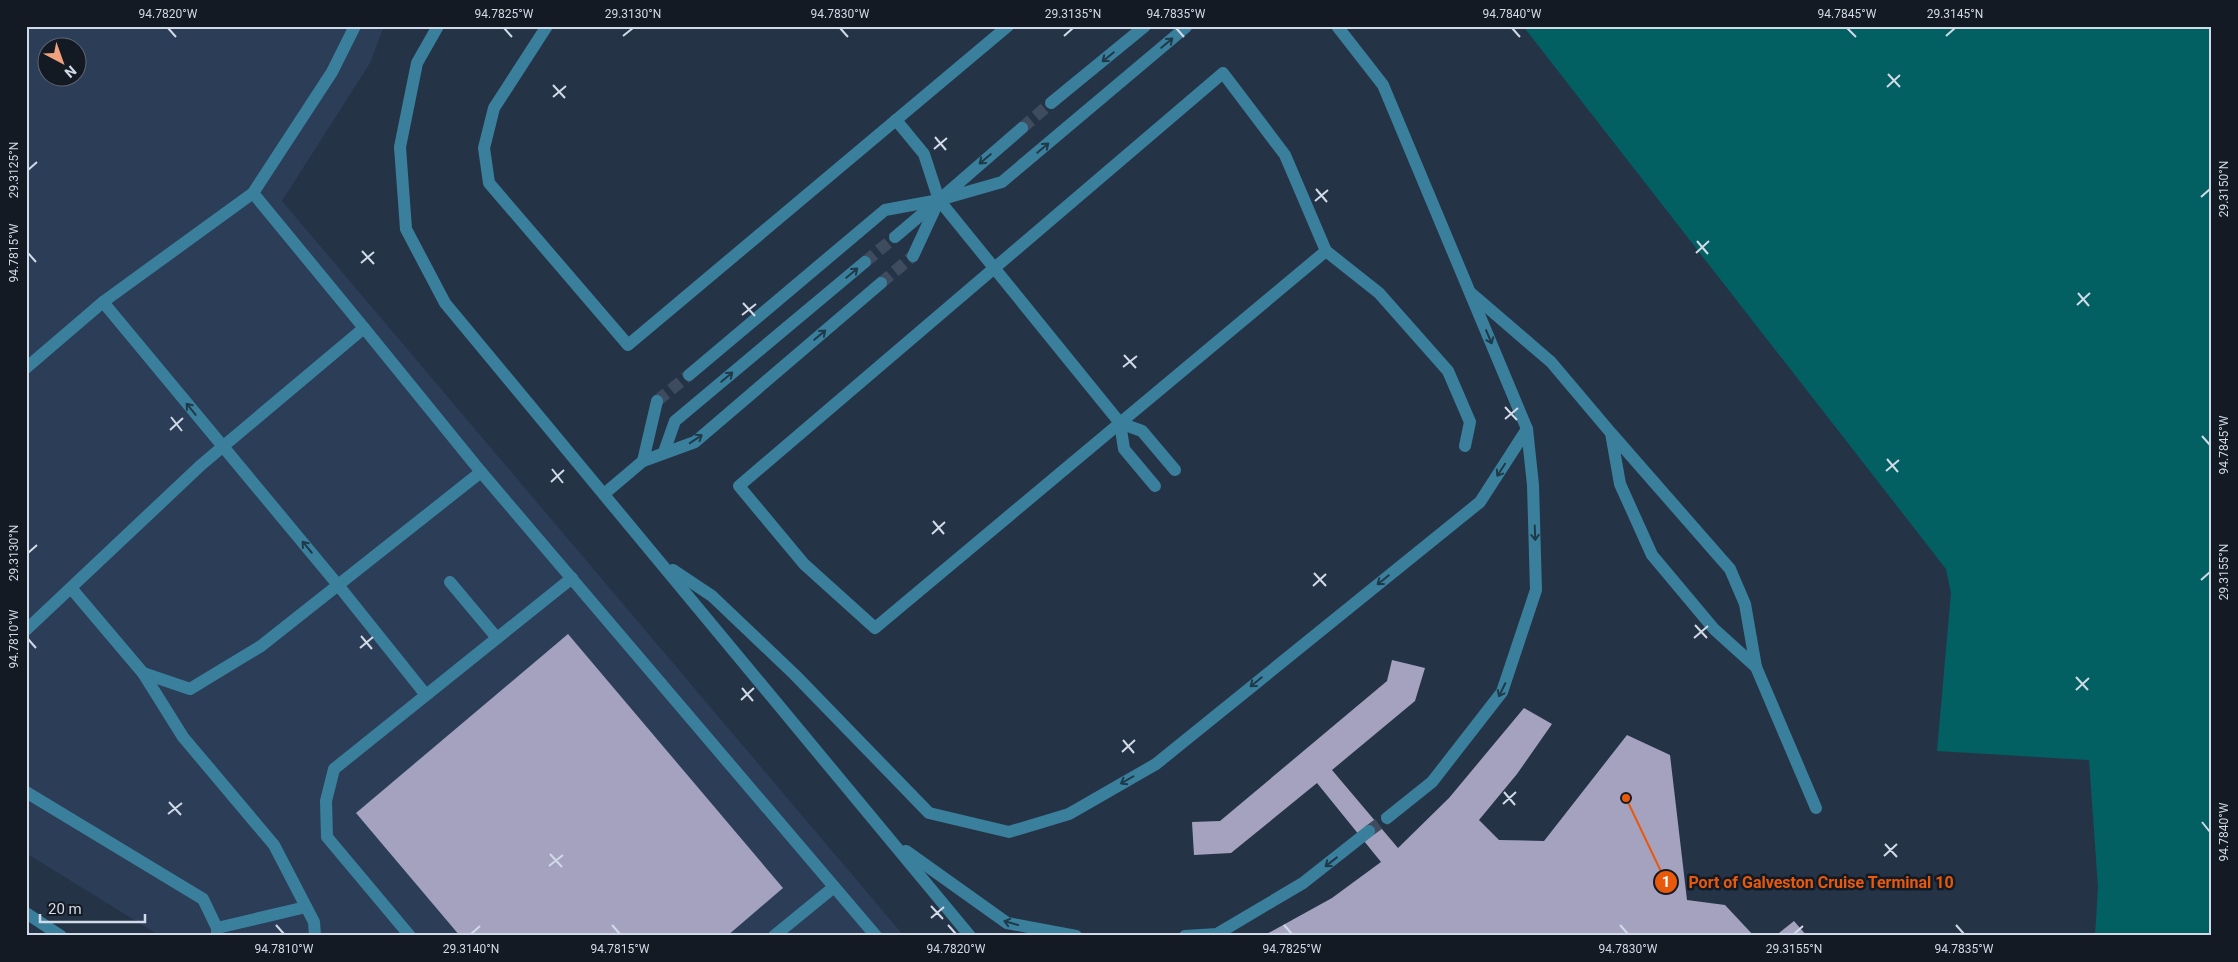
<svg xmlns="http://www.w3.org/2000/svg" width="2238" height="962" font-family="Roboto,sans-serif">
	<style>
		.built { fill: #2b3d57; fill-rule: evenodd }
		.water { fill: #026063 }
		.building { fill: #a4a2bf }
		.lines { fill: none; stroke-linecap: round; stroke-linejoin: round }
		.minor-tunnel { stroke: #3f4c5f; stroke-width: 12; stroke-dasharray: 12 6; stroke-linecap: butt }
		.minor { stroke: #3a809d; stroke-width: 12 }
		.oneway { stroke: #1f3948 }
		.ticks { fill: none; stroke: #d1dae7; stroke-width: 2 }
		.leader { fill: none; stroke: #e8590c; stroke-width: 2 }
		.callout-dot { fill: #e8590c; stroke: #141a23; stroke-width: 2 }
		.mark-label { font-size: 15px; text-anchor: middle; font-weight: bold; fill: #fff }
		.callout-label { font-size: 16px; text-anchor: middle; font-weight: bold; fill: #e8590c; stroke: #141a23; stroke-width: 5; stroke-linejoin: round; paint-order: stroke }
		.neatline { fill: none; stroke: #d1dae7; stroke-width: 2 }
		.ticks-label { font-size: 12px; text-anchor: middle; fill: #d1dae7 }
	</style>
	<rect width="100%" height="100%" fill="#253347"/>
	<path class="built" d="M26 26H384L370 63 282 201 904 936H160L26 853ZM48 48H78V78H48Z"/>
	<polygon class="water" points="1523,26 2212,26 2212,936 2095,936 2098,887 2089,760 1937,751 1951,593 1946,569"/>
	<g class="building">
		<polygon points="568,634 783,888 727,936 460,936 356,813"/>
		<polygon points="1392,660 1425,668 1415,701 1332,770 1398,848 1449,798 1524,708 1552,724 1517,774 1479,820 1499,840 1544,841 1627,735 1670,755 1687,900 1725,905 1754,936 1263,936 1332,898 1381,862 1317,783 1231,853 1194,855 1192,822 1220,821 1387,681"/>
		<polygon points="1794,921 1807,936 1775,936"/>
	</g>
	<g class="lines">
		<g class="minor-tunnel">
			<polyline points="1022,128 1051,103"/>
			<polyline points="865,262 895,237"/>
			<polyline points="881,283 913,256"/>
			<polyline points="657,401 689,375"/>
			<polyline points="1369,831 1387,818"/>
		</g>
		<g class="minor">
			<polyline points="438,26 417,63 400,147 406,229 445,303 970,936"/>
			<polyline points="547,26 494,108 484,148 489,183 628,345 1008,26"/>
			<polyline points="1337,26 1383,85 1527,429 1533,485 1536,590 1502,692 1432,782 1387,818"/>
			<polyline points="1051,103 1145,26"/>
			<polyline points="896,120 924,154 939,200 1120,423 1326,251 1285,155 1223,73 739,486 804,564 875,628 1120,423"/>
			<polyline points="1022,128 939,200 1002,182 1186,27"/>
			<polyline points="253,193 332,72 355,26"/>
			<polyline points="895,237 935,203"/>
			<polyline points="1326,251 1379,293 1448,371 1470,422 1465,446"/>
			<polyline points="1472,294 1551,362 1611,433 1620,484 1652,555 1714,629 1756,667 1745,604 1730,569 1611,433"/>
			<polyline points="103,302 338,585 426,695"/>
			<polyline points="26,368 103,302 253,193 364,328"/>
			<polyline points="689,375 885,210 939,200 913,256"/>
			<polyline points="657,401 643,461 695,442 881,283"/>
			<polyline points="1120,423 1142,431 1175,470"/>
			<polyline points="1120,423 1124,449 1155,486"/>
			<polyline points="664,452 675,421 865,262"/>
			<polyline points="604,494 643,461"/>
			<polyline points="673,570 712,596 795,675 929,813 1009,832 1069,814 1156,764 1480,502 1527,429"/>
			<polyline points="450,582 497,638"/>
			<polyline points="71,588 143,673 190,689 261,646 481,472"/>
			<polyline points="26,630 201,465 364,328 481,472 876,936"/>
			<polyline points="1756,667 1816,808"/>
			<polyline points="143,673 183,737 274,845 314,922 315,936"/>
			<polyline points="26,792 203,899 217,928 217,936"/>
			<polyline points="906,851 1007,923 1076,936"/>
			<polyline points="26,913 61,936"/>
			<polyline points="217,928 306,907"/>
			<polyline points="410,936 327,837 326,801 334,769 572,578"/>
			<polyline points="774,936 834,887"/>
			<polyline points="1185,936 1217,934 1303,883 1369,831"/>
		</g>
	</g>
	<defs><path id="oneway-shaft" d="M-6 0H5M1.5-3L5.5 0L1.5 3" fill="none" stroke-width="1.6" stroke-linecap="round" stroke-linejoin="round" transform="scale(1.25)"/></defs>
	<g class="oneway">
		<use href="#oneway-shaft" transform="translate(1167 43) rotate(-40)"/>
		<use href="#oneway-shaft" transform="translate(1108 57) rotate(141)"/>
		<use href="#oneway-shaft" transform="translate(1043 148) rotate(-40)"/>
		<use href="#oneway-shaft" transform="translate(985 159) rotate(140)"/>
		<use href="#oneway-shaft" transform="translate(852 273) rotate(-40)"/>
		<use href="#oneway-shaft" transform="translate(820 335) rotate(-40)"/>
		<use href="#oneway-shaft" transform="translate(1489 337) rotate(67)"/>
		<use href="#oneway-shaft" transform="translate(727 377) rotate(-40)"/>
		<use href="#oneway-shaft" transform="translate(191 409) rotate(-129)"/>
		<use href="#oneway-shaft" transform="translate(696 439) rotate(-33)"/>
		<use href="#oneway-shaft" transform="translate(1501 470) rotate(123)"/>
		<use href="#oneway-shaft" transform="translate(1535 533) rotate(88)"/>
		<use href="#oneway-shaft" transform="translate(307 547) rotate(-130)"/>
		<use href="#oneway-shaft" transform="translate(1383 580) rotate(141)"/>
		<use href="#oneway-shaft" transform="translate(1256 682) rotate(141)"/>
		<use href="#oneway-shaft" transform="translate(1502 690) rotate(116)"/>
		<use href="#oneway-shaft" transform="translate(1127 780) rotate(150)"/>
		<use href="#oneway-shaft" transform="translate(1331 862) rotate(142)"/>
		<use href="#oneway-shaft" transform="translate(1011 923) rotate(-164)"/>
	</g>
	<path class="ticks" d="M168 28 176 37M504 28 512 37M840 28 848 37M1176 28 1184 37M1512 28 1520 37M1847 28 1856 37M623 36 633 28M1064 36 1073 28M1946 36 1955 28M1888 74 1900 87M553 85 565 98M1887 87 1900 75M553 97 566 86M935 137 946 150M934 149 947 138M28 170 37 162M1316 189 1327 202M2201 197 2210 189M1315 201 1328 190M1697 241 1708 254M362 251 374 264M28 253 36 262M1696 253 1709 241M361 263 374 252M2078 293 2089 306M743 303 755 316M2077 305 2090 293M742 315 756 304M1124 355 1136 368M1123 367 1137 356M1505 407 1517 420M171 417 182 431M1505 419 1518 408M170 430 183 418M2202 436 2210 445M1887 459 1898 472M552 469 563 483M1886 471 1899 460M551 482 564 470M933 521 944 534M932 534 945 522M28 553 37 545M1314 573 1326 586M2201 580 2210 572M1313 586 1326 574M1695 625 1707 638M361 636 372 649M1694 638 1708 626M28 639 36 648M360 648 373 637M2076 677 2088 690M742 688 753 701M2076 690 2089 678M741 700 754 688M1123 740 1134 753M1122 752 1135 740M1504 792 1515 805M169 802 181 815M1503 804 1516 792M168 814 182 803M2202 822 2210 832M1885 844 1897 857M550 854 562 867M1884 856 1897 844M549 866 563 855M931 906 943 919M931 918 944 907M276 925 284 934M612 925 620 934M948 925 956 934M1284 925 1292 934M1620 925 1628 934M1956 925 1964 934M471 934 480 926M1794 934 1803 926"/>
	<path class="leader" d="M1626 798L1666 882"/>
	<g class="callout-dot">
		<circle cx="1626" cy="798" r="5"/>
		<circle cx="1666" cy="882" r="12"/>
	</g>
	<g class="mark-label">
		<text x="1666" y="887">1</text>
	</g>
	<g class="callout-label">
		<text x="1821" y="888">Port of Galveston Cruise Terminal 10</text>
	</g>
	<rect width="2238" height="962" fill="none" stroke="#141a23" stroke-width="55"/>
	<g transform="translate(62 62) rotate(139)"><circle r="24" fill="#141a23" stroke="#606771"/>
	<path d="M0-4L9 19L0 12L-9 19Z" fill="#f1a17c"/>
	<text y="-8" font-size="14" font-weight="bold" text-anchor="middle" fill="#d1dae7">N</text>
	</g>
	<path d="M40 914v8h105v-8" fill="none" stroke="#d1dae7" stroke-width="2.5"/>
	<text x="48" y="914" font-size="15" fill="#d1dae7" stroke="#141a23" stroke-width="4" paint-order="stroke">20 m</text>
	<rect x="28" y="28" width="2182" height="906" class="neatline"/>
	<g class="ticks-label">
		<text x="168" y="18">94.7820°W</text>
		<text x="504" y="18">94.7825°W</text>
		<text x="633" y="18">29.3130°N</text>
		<text x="840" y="18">94.7830°W</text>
		<text x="1073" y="18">29.3135°N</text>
		<text x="1176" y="18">94.7835°W</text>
		<text x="1512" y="18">94.7840°W</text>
		<text x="1847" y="18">94.7845°W</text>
		<text x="1955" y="18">29.3145°N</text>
		<text transform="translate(14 170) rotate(-90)" y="4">29.3125°N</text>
		<text transform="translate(2224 189) rotate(-90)" y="4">29.3150°N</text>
		<text transform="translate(14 253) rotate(-90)" y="4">94.7815°W</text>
		<text transform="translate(2224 445) rotate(-90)" y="4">94.7845°W</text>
		<text transform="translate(14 553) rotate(-90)" y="4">29.3130°N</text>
		<text transform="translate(2224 572) rotate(-90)" y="4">29.3155°N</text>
		<text transform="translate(14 639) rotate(-90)" y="4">94.7810°W</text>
		<text transform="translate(2224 832) rotate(-90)" y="4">94.7840°W</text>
		<text x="284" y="953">94.7810°W</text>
		<text x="471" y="953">29.3140°N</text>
		<text x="620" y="953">94.7815°W</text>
		<text x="956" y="953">94.7820°W</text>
		<text x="1292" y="953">94.7825°W</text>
		<text x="1628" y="953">94.7830°W</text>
		<text x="1794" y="953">29.3155°N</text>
		<text x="1964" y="953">94.7835°W</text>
	</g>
</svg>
